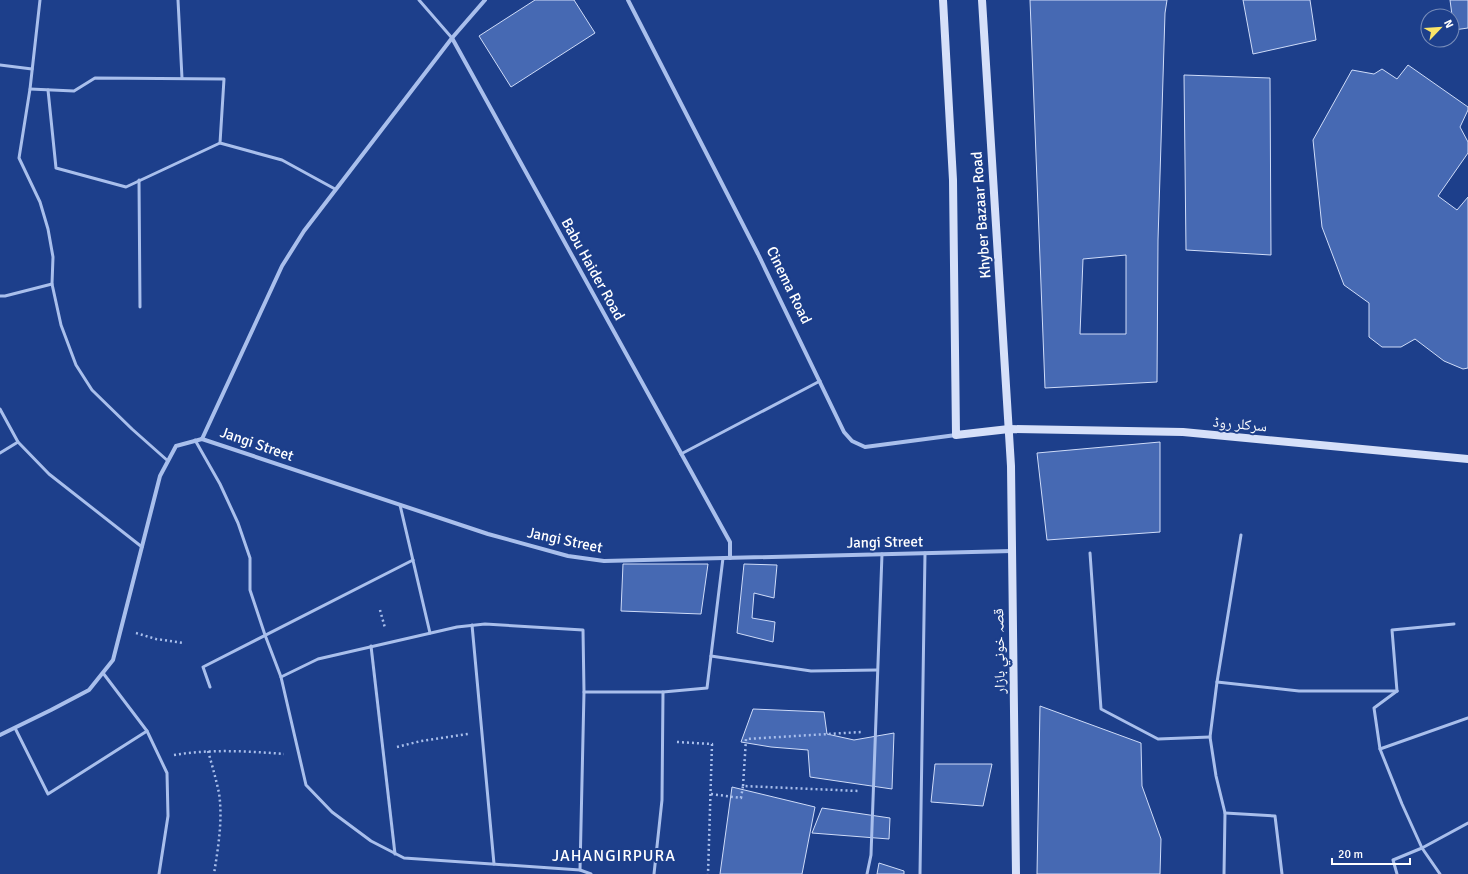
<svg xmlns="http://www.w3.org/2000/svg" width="1468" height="874" font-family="Signika,'Noto Naskh Arabic',sans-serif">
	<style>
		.building { fill: #4669b3; stroke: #cfdcf9; fill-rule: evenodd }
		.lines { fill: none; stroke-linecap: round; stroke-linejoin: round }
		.path { stroke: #a9bfec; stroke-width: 2.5; stroke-dasharray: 2 3; stroke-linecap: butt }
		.lane { stroke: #a9bfec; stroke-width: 3 }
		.street { stroke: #a9bfec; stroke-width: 4 }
		.secondary { stroke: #d6e0f9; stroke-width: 8 }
		.labels { text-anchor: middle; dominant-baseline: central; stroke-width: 4; stroke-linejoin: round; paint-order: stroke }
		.street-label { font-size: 15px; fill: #fff; stroke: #1d3f8b }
		.neighbourhood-label { font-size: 16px; letter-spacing: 1px; fill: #fff; stroke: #1d3f8b }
	</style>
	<rect width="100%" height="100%" fill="#1d3f8b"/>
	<g class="building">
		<polygon points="535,0 574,0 595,33 511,87 479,36"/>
		<path d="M1030 0H1167L1165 13 1158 240 1157 382 1045 388ZM1126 255V334H1080L1083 259Z"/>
		<polygon points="1243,0 1310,0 1316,40 1253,54"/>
		<polygon points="1450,0 1468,0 1468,28 1454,30"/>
		<polygon points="1408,65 1468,107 1468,110 1460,127 1468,142 1468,153 1438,196 1457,210 1468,197 1468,368 1463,369 1444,361 1415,339 1401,347 1382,347 1369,337 1369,303 1344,285 1322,227 1313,140 1352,70 1374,74 1382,69 1397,79"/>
		<polygon points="1184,75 1270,78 1271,255 1186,250"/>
		<polygon points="1160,442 1160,532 1047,540 1037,453"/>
		<polygon points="623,564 708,564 701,614 621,611"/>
		<polygon points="744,564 777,565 774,598 754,593 752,618 775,622 773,642 737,633"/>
		<polygon points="1040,706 1141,743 1142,786 1161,839 1160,874 1037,874"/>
		<polygon points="753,709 824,712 827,734 854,740 894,733 892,789 810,777 808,750 771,747 741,742"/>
		<polygon points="935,764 992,764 983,806 931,802"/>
		<polygon points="732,787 815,807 802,874 720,874"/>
		<polygon points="822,808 890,818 889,839 812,833"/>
		<polygon points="879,863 904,871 904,874 877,874"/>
	</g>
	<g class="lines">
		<g class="path">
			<polyline points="380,610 385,628"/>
			<polyline points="136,633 156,639 184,643"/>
			<polyline points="677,742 712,744 708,874"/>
			<polyline points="397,747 421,741 468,734"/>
			<path d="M208 751C212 765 216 779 219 793 223 820 218 848 214 874"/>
			<path d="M174 755C210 749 247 751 284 754"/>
			<polyline points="743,786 746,739 861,732"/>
			<polyline points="711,794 741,798 743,786 859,791"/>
		</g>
		<g class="lane">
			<polyline points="40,0 30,89 19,158 40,202 48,229 53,257 52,284 61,325 76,365 92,390 132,429 168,461"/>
			<polyline points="178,0 182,78"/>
			<polyline points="419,0 452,38"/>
			<polyline points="0,65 32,69"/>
			<polyline points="30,89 74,91 95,78 224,79 220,143 282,160 335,189"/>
			<polyline points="48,90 56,168 126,187 220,143"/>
			<polyline points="139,180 140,307"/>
			<polyline points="0,296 5,296 52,284"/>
			<polyline points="0,409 18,442 49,474 142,547"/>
			<polyline points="195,440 220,484 238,523 250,558 250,590 265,635 281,677 306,785 332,812 371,841 404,858 580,870 591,874"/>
			<polyline points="0,453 18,442"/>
			<polyline points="681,454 820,381"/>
			<polyline points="400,505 430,633"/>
			<polyline points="1090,553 1101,709 1158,739 1210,737"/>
			<polyline points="472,625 494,864"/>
			<polyline points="371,646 395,854"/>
			<polyline points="711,656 811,671 877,670"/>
			<polyline points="103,673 147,731 167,773 168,816 159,874"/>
			<polyline points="281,677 318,659 457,627 485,624 583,630 584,692 580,870"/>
			<polyline points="1217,682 1299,691 1397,691"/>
			<polyline points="210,687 203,667 413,560"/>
			<polyline points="1397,691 1374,708 1380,749 1402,804 1422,848 1440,874"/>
			<polyline points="1397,691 1392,630 1454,624"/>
			<polyline points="584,692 663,692 707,688 723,558"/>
			<polyline points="15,728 48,794 147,731"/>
			<polyline points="1380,749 1468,718"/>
			<polyline points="1225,813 1275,816 1282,874"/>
			<polyline points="654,874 662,800 663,692"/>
			<polyline points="867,874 871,855 882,554"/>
			<polyline points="920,874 925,553"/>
			<polyline points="1224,874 1225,813 1216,776 1210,737 1217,682 1241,535"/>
			<polyline points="1397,874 1393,860 1422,848 1468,823"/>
		</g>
		<g class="street">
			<polyline points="628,0 758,254 844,432 852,441 865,447 956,435"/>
			<polyline points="452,38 730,542 730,558"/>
			<polyline points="202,439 488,534 568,556 604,561 1012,551"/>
			<polyline points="202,439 282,266 304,231 452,38 485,0"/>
			<polyline points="0,735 51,710 89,690 113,660 160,476 176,446 202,439"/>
		</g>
		<g class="secondary">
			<polyline points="943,0 953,180 956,435 1009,429 1183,432 1468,459"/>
			<polyline points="982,0 1011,466 1016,874"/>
		</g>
	</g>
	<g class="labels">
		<g class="street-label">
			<text transform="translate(981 215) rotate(-94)">Khyber Bazaar Road</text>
			<text transform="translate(593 269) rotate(61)">Babu Haider Road</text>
			<text transform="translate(789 285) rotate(64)">Cinema Road</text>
			<text transform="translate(1240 424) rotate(5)">سرکلر روڈ</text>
			<text transform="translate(257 444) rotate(19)">Jangi Street</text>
			<text transform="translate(565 540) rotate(12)">Jangi Street</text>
			<text transform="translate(885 542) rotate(-1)">Jangi Street</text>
			<text transform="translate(999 651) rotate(-91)">قصہ خوني بازار</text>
		</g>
		<g class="neighbourhood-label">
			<text x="614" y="856">JAHANGIRPURA</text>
		</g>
	</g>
	<g transform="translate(1440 28) rotate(65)"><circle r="19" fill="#1d3f8b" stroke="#778cb9"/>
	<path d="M0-3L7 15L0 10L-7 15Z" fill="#fbe568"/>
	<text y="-6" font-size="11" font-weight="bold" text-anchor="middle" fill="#ffffff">N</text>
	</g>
	<path d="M1332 858v6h78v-6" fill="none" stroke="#ffffff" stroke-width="2"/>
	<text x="1338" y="858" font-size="12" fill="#ffffff" stroke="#1d3f8b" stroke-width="3" paint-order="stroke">20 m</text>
</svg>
